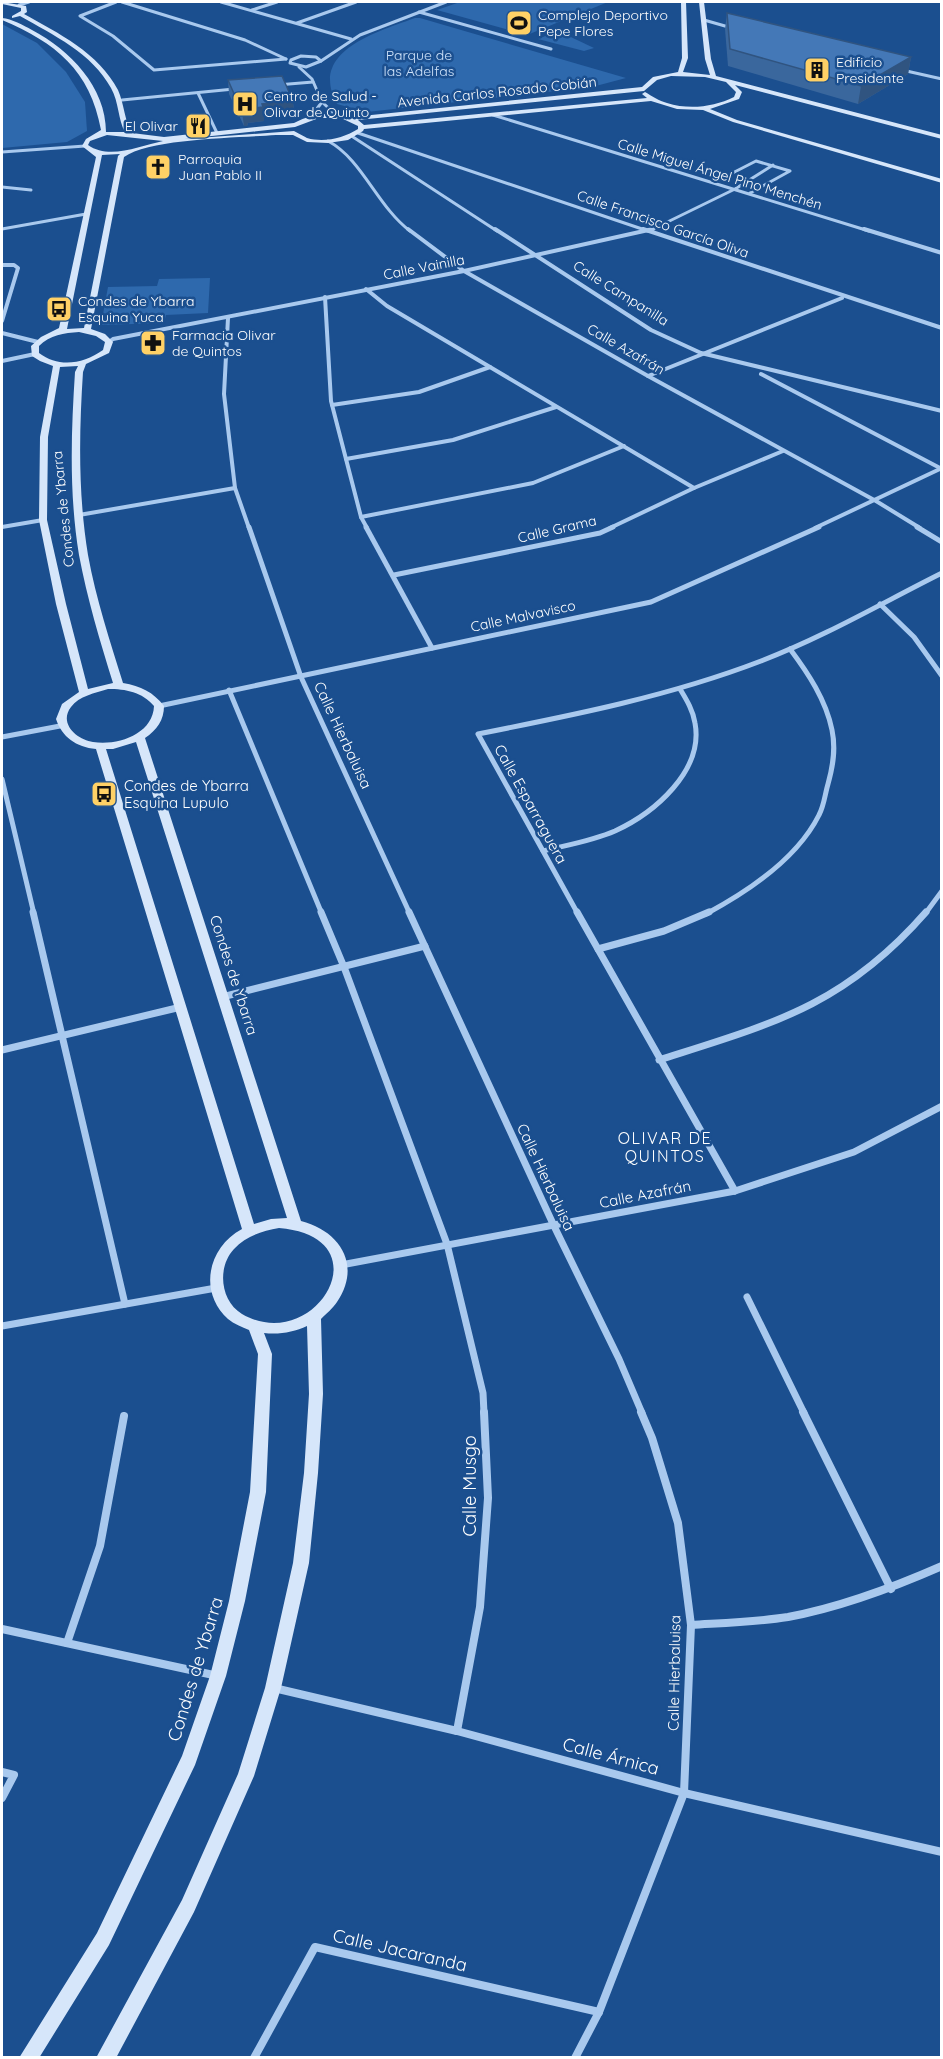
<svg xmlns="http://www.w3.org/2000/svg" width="943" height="2059" font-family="Quicksand,sans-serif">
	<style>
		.green { fill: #2e69ad }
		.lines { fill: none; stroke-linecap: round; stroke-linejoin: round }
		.street-far4 { stroke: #a9c9ee; stroke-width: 3 }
		.street-far3 { stroke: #a9c9ee; stroke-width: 4 }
		.street-far2 { stroke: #a9c9ee; stroke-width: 5 }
		.street-far1 { stroke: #a9c9ee; stroke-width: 7 }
		.street { stroke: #a9c9ee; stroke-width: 8 }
		.secondary { fill: #d6e6fa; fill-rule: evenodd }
		.wall { fill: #3a679d }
		.shaded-wall { fill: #305480 }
		.building { fill: #4478b7; stroke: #305480; stroke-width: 1.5 }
		.labels { text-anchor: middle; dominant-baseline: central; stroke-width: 5; stroke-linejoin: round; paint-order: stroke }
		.far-poi-label { font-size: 14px; fill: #fff; stroke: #1b4f8f; text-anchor: start }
		.far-park-label { font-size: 14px; fill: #cfe3fa; stroke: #1b4f8f }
		.far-street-label { font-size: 14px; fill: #fff; stroke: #1b4f8f }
		.street-label { font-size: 15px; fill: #fff; stroke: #1b4f8f }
		.poi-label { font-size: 15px; fill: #fff; stroke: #1b4f8f; text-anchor: start }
		.neighbourhood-label { font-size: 16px; letter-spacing: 1.5px; fill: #fff; stroke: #1b4f8f }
		.near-street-label { font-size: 18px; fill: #fff; stroke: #1b4f8f }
	</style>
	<rect width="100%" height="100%" fill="#1b4f8f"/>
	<g class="green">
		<polygon points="460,2 608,2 527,35 437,10"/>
		<path d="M415 18H420L626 78 592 87 367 112 337 104C308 51 377 32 415 18Z"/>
		<polygon points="2,24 37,43 66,72 85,102 87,131 67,142 2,148"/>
		<polygon points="558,31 594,48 584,51 538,39"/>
		<polygon points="210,278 208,313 166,315 164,323 101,325 108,287 157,286 159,279"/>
	</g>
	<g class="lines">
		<g class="street-far4">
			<polyline points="116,2 80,16 113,36 154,70 286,59"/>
			<polyline points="122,2 245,40 286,59"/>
			<polyline points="221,2 351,39"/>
			<polyline points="19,5 29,2"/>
			<polyline points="252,10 277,2"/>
			<polyline points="419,12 551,49"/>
			<polyline points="704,20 732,28"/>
			<polyline points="297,23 356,2"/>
			<polygon points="301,56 316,57 321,61 306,67 290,63 291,60"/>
			<polyline points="321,61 360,35 446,2"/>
			<polyline points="299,67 312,79 322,102 337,116"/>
			<polyline points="902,70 942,79"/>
			<polyline points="277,85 313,82"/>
			<polyline points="198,93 217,133"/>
			<polyline points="122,100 234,89"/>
			<polyline points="493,115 869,231"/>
			<polyline points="310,118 322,102"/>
			<polyline points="358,133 648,231"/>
			<polyline points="353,137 497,231"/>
			<path d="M328 141C362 159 377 206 410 231"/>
			<polyline points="2,152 85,146"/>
			<polyline points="715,182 756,161 790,171 750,193"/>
			<polyline points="2,187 31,190"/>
			<polyline points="2,229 86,214"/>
			<polyline points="649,231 735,189 773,165"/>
		</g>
		<g class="street-far3">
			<polyline points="408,229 464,271 648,376 876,501 920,528"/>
			<polyline points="495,229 651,330 701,353 942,411"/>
			<polyline points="643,229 942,328"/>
			<polyline points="864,229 942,253"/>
			<polyline points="2,265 14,265 18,268 2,321"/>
			<polyline points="366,289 387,306 694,488"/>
			<polyline points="325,297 331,401 361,517 367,528"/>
			<polyline points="228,318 224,394 235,488 249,528"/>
			<polyline points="2,333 38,342"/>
			<polyline points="109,342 113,339 464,271 653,229"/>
			<polyline points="2,361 35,354"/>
			<polyline points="761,374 940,468"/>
			<polyline points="648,376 842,298"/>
			<polyline points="332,405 419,392 490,367"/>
			<polyline points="346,459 453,440 556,407"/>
			<polyline points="79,515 235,488"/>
			<polyline points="361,517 533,483 624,446"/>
			<polyline points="2,527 43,520"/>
			<polyline points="610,528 694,488 783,451"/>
			<polyline points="815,528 942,468"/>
		</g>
		<g class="street-far2">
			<polyline points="249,527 301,677 410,914"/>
			<polyline points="366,527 432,648"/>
			<polyline points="917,527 942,542"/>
			<polyline points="394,575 600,533 613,527"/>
			<polyline points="880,604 914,637 942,676"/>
			<polyline points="229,690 322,914"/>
			<polyline points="159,706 651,602 819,527"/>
			<polyline points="2,737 60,726"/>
			<polyline points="2,779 34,914"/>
			<path d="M543 851C567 845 592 841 615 831 654 813 704 771 695 723 693 710 686 699 680 689"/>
			<path d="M578 914 478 734C574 715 670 696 761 661 824 637 882 603 942 573"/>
			<path d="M706 914C749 891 797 859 819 815 824 806 825 794 828 784 833 766 836 749 832 730 826 700 808 673 790 649"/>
			<polyline points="925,914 942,891"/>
		</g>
		<g class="street-far1">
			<polyline points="33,912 125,1304"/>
			<polyline points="321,912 344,967 447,1244 483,1393 484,1413"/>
			<polyline points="409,912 554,1226 619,1359 642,1413"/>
			<polyline points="577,912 735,1191"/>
			<polyline points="598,949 664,931 709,912"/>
			<polyline points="222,997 425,946"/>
			<polyline points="2,1050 181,1007"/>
			<path d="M659 1060C772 1024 844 1006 926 912"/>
			<polyline points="341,1265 735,1191 854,1152 942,1106"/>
			<polyline points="747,1297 804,1413"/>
			<polyline points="2,1326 216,1288"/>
		</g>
		<g class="street">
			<polyline points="803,1412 891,1589"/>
			<path d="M691 1625C723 1623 756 1622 788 1617 842 1607 892 1588 942 1566"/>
			<polyline points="2,1629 218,1676"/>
			<polyline points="67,1643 100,1546 124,1416"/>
			<polyline points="274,1688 457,1731 684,1793 942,1852"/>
			<polyline points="457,1731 480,1607 488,1498 484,1412"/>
			<polyline points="2,1772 14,1775 2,1798"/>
			<polyline points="254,2058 315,1947 599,2012"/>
			<polyline points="575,2058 599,2012 684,1793 691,1625 678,1523 652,1438 641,1412"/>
		</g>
		<path class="secondary" d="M2 2 26 6 27 12 24 14C58 33 99 53 118 90 124 103 125 123 132 133L164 137 294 123C312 113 332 111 352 117L642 87 653 77 678 72 682 58 681 2H686L688 58 683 72 710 75 705 59 699 2H704L711 59 716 76 942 135V139L735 85 742 92 739 99 710 109 737 120 942 179V183L733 122 703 110 677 109 651 101 364 129 363 131 348 140 328 143 307 142 293 135H276C239 138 151 138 124 157L91 329 105 334 113 342 109 353 86 364 83 372C79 433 78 494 88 555 96 599 110 641 123 683 141 686 153 692 164 706 164 720 157 730 145 738L301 1221C340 1231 362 1265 337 1302 333 1308 326 1314 321 1319L323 1394 318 1473 309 1563 281 1688 254 1776 194 1912 116 2058H96L182 1900 238 1774 265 1688 293 1563 304 1473 309 1394 307 1326C294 1332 279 1335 264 1333L272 1354 266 1492 245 1601 226 1676 195 1765 109 1945 39 2058H19L97 1933 182 1756 210 1676 229 1601 250 1492 258 1354 249 1330C242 1327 234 1324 228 1319 198 1292 208 1247 242 1229L96 749C76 747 62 737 56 719L62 704 79 692 56 604 39 520 40 437 53 366 40 361 32 356 31 346 41 337 59 328 96 157 82 146 86 139 101 130C90 70 56 43 2 20V18C12 19 23 25 32 30 70 50 106 87 106 132H125C118 120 119 102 111 88 92 53 53 35 20 16L12 18V16L21 11V8L2 4ZM671 76 705 77 726 82 736 92 734 97C714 107 689 110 667 103 659 101 652 96 645 92L642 94 647 98 364 125 358 120 644 91 657 80ZM319 118H341L358 126V129C344 138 324 143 307 138 303 136 298 133 294 131L184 139 295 127ZM107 135 163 141C140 146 109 160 88 145L90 141ZM120 154 118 156 84 328 67 329 102 155ZM79 332 96 336 105 342 103 350C83 364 59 368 39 353V346C50 335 64 333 79 332ZM78 366 75 372C71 433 69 494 79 555 87 598 100 641 113 683L88 689 66 604 47 520 48 437 60 367ZM108 689C126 689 142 692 154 706 153 734 118 746 93 742 78 740 58 724 71 707 79 696 95 693 108 689ZM136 742 287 1218 271 1219 254 1224 106 749H113ZM279 1228C386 1237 315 1356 242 1314 220 1301 217 1267 234 1249 246 1236 262 1231 279 1228Z"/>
	</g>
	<g class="wall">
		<polygon points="727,13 911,57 908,74 858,104 728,66 725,29"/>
		<polygon points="228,80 293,101 294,114 264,117 264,121 248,123 247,126 244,126 229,94"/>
	</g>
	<g class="shaded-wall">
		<polygon points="911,57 908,74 858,104 861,86"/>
		<polygon points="293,101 294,114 264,117 264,121 248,123 247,126 244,126 242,112 246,109 262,104"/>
	</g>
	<g class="building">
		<polygon points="727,13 911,57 861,86 730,49"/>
		<polygon points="282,76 293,101 262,104 263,107 246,109 246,112 242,112 228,80"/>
	</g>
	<defs>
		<g id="stadium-square" transform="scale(1.35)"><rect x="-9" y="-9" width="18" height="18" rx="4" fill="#ffd166" stroke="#1b4f8f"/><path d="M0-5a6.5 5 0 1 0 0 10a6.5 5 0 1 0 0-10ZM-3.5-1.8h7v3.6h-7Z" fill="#111"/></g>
		<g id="building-square" transform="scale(1.35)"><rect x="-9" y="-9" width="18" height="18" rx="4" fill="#ffd166" stroke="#1b4f8f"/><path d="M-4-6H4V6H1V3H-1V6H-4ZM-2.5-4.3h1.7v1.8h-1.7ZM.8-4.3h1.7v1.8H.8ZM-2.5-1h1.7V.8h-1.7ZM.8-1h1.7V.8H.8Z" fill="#111"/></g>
		<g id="hospital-square" transform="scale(1.35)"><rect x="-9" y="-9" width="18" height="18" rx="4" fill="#ffd166" stroke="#1b4f8f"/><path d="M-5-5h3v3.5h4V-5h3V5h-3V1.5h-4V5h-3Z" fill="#111"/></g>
		<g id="restaurant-square" transform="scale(1.35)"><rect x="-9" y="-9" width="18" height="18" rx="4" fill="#ffd166" stroke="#1b4f8f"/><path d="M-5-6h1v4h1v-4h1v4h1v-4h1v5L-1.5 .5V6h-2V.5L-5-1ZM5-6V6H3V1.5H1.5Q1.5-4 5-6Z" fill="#111"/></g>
		<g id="church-square" transform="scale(1.35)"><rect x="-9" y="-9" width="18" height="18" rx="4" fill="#ffd166" stroke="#1b4f8f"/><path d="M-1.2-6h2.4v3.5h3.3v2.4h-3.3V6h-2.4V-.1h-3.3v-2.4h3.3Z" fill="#111"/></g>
		<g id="bus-square" transform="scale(1.35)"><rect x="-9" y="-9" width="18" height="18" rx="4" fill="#ffd166" stroke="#1b4f8f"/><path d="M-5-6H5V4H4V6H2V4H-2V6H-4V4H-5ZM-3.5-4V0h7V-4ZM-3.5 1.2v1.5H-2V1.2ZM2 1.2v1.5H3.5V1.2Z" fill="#111"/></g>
		<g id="pharmacy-square" transform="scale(1.35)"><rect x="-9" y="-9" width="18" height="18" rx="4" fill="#ffd166" stroke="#1b4f8f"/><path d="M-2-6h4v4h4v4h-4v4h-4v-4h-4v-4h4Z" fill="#111"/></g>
	</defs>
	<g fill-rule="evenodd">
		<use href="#stadium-square" x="519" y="23"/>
		<use href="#building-square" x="817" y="70"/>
		<use href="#hospital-square" x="245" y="104"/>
		<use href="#restaurant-square" x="198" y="126"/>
		<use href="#church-square" x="158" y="167"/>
		<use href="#bus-square" x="59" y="309"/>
		<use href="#pharmacy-square" x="153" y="343"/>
		<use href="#bus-square" x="104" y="794"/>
	</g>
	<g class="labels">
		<g class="far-poi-label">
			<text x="538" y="15">Complejo Deportivo<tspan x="538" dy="16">Pepe Flores</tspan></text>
			<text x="836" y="62">Edificio<tspan x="836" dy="16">Presidente</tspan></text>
			<text x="264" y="96">Centro de Salud -<tspan x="264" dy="16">Olivar de Quinto</tspan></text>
			<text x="178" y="126" text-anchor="end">El Olivar</text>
			<text x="178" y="159">Parroquia<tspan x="178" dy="16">Juan Pablo II</tspan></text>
			<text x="78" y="301">Condes de Ybarra<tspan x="78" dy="16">Esquina Yuca</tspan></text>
			<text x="172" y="335">Farmacia Olivar<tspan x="172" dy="16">de Quintos</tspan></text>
		</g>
		<g class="far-park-label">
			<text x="419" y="55">Parque de<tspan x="419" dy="16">las Adelfas</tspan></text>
		</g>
		<g class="far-street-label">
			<text transform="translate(497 92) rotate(-6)">Avenida Carlos Rosado Cobián</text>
			<text transform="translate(720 174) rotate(17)">Calle Miguel Ángel Pino Menchén</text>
			<text transform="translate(663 224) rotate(19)">Calle Francisco García Oliva</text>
			<text transform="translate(424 267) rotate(-11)">Calle Vainilla</text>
			<text transform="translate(621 293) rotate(32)">Calle Campanilla</text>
			<text transform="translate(626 349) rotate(30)">Calle Azafrán</text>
			<text transform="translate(63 509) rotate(-96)">Condes de Ybarra</text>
			<text transform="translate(557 529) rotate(-13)">Calle Grama</text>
			<text transform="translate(523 616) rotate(-12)">Calle Malvavisco</text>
		</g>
		<g class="street-label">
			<text transform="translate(343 735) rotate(65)">Calle Hierbaluisa</text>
			<text transform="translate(531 804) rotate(61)">Calle Esparraguera</text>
			<text transform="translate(234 975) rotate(72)">Condes de Ybarra</text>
			<text transform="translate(546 1177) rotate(65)">Calle Hierbaluisa</text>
			<text transform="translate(645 1194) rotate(-11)">Calle Azafrán</text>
			<text transform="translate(674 1673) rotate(-89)">Calle Hierbaluisa</text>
		</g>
		<g class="poi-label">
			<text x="124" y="785">Condes de Ybarra<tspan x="124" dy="17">Esquina Lupulo</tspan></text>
		</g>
		<g class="neighbourhood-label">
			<text x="665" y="1138">OLIVAR DE<tspan x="665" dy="18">QUINTOS</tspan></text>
		</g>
		<g class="near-street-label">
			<text transform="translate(469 1486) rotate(-90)">Calle Musgo</text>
			<text transform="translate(195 1669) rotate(-73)">Condes de Ybarra</text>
			<text transform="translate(611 1756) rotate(15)">Calle Árnica</text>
			<text transform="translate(400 1950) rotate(13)">Calle Jacaranda</text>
		</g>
	</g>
	<rect width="943" height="2059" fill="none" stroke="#ffffff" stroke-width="6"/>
</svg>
